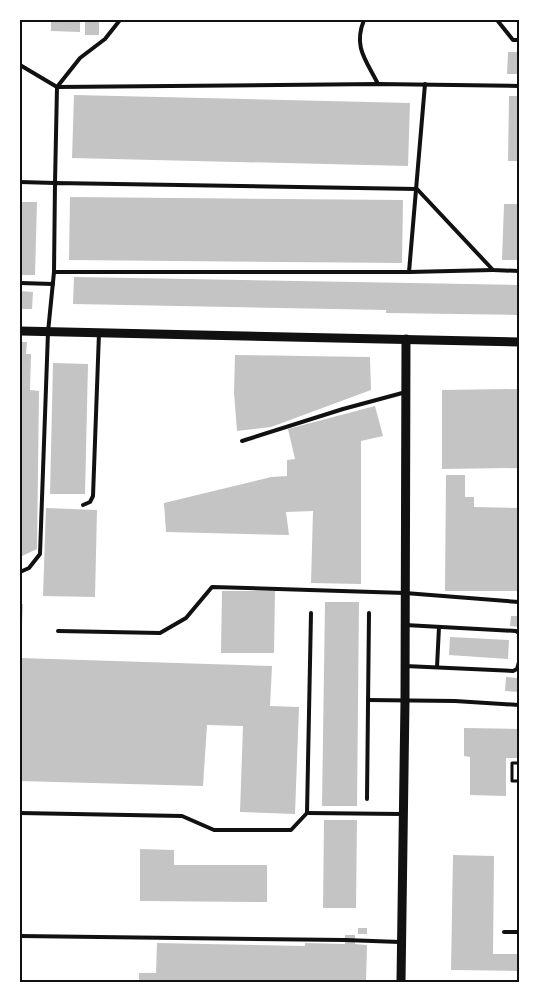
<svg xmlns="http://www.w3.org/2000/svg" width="539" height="1002" font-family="'Source Serif 4',serif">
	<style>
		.building { fill: #c4c4c4 }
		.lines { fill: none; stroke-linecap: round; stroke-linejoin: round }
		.path { stroke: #111; stroke-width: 3 }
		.service { stroke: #111; stroke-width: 4 }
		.tertiary { stroke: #111; stroke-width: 9 }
		.neatline { fill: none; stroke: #111; stroke-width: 2 }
	</style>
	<rect width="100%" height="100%" fill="#fff"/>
	<g class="building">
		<polygon points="51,20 80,20 80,32 51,31"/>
		<rect x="85" y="20" width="14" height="15"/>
		<polygon points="508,52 519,52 519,74 507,74"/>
		<polygon points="74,95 410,103 408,166 72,158"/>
		<polygon points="509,96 519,96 519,161 508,161"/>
		<polygon points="70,197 403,200 402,263 69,260"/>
		<polygon points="20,202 37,202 35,275 20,275"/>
		<polygon points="504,204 519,204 519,260 502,260"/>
		<polygon points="74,277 519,285 519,315 386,313 386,310 73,304"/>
		<polygon points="20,291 33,292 32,309 20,309"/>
		<polygon points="20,342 27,342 26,354 31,354 30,390 39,391 37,549 20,557"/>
		<polygon points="235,355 370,357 371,390 271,427 237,431 234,393"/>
		<polygon points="53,363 88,364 85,494 50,494"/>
		<polygon points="519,389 519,468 442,469 442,390"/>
		<polygon points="375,406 383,436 361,441 361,584 311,583 313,511 286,512 289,535 166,532 164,503 271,477 287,476 287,460 295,459 288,429"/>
		<polygon points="446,475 465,475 465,497 474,497 474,507 519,508 519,591 445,591"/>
		<polygon points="46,508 97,510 95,597 43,596"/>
		<polygon points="222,591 275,591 274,653 221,653"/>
		<polygon points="325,602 359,602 357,806 322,806"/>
		<polygon points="20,604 23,604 22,624 20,624"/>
		<polygon points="511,616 519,616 519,627 510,626"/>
		<polygon points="450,637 509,640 508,659 449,655"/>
		<polygon points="20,658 272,666 270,706 299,707 295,814 240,812 243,726 207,725 203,786 20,781"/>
		<polygon points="506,677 519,678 519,692 505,691"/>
		<polygon points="464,728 519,729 519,758 506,758 506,796 470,795 470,757 464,756"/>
		<polygon points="324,820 357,820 356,908 323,908"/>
		<polygon points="140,849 174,850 174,865 267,865 267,902 140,901"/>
		<polygon points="453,855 494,856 493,954 519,954 519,971 451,970"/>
		<rect x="358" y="928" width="9" height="6"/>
		<polygon points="345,935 355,935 355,944 367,945 366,982 139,982 139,973 156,973 157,943 305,946 305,943 345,944"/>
	</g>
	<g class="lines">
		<polyline class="path" points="519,763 512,763 512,781 519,781"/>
		<g class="service">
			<path d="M364 20C353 47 366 60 378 84"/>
			<polyline points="497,20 513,40 519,40"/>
			<polyline points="20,65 57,87 378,84 519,86"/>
			<polyline points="20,182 55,183 57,87 80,58 105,39 120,20"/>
			<polyline points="54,272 409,272 425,84"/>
			<polyline points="409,272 493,270"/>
			<polyline points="20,283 53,284"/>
			<polyline points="242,441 343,409 406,392"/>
			<polyline points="83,505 90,502 93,496 99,333"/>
			<polyline points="20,572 29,568 40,554 48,332 54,272 55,183 417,189 493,270 519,271"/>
			<polyline points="405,625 516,631 519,633"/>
			<polyline points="58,631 160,633 186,618 212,587 405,593 519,602"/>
			<polyline points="405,666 513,671 517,669 519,662"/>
			<polyline points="437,667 439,627"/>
			<polyline points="368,700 455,701 519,705"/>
			<polyline points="367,799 369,613"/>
			<polyline points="20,813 182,816 214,830 291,830 307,813 311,613"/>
			<polyline points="307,813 402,814"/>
			<polyline points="504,932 519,932"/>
			<polyline points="20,936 345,940 400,942"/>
		</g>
		<g class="tertiary">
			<polyline points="20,331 519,342"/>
			<polyline points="401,982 405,701 406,339"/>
		</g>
	</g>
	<rect width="539" height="1002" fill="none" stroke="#ffffff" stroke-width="42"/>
	<rect x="21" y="21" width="497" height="960" class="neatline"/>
</svg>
